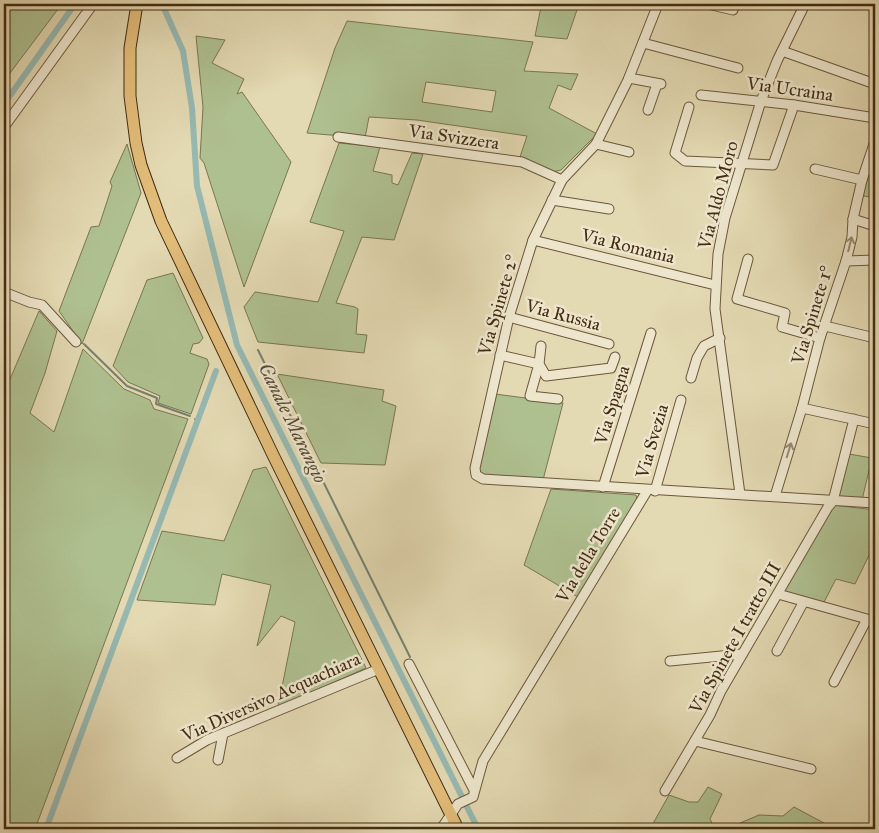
<svg xmlns="http://www.w3.org/2000/svg" width="879" height="833" font-family="'IM FELL Great Primer',serif">
	<style>
		.grass { fill: #afc090; stroke: #7a7652; fill-rule: evenodd }
		.lines { fill: none; stroke-linecap: round; stroke-linejoin: round }
		.stream { stroke: #758172; stroke-width: 2 }
		.canal { stroke: #96b9b2; stroke-width: 6 }
		.minor-casing { stroke: #6c573b; stroke-width: 11 }
		.major-casing { stroke: #442c13; stroke-width: 13 }
		.minor { stroke: #ede6cd; stroke-width: 9 }
		.major { stroke: #e2bc79; stroke-width: 11 }
		.oneway { stroke: #988970 }
		.labels { text-anchor: middle; dominant-baseline: central; stroke-width: 5; stroke-linejoin: round; paint-order: stroke }
		.street-label { font-size: 18px; fill: #442c13; stroke: #ede6cd }
		.water-label { font-size: 19px; font-style: italic; fill: #544833; stroke: #ede6cd }
	</style>
	<rect width="100%" height="100%" fill="#e3d9b2"/>
	<filter id="stains"><feTurbulence type="fractalNoise" baseFrequency=".004" numOctaves="4"/><feColorMatrix values="0 0 0 0 .2 0 0 0 0 .09 0 0 0 0 .02 0 0 0 .5 -.17"/></filter>
	<radialGradient id="worn" r=".72"><stop offset=".6" stop-color="#630" stop-opacity="0"/><stop offset="1" stop-color="#630" stop-opacity=".3"/></radialGradient>
	<g class="grass">
		<polygon points="4,4 44,4 58,9 4,81"/>
		<polygon points="509,4 579,4 567,39 535,36 541,7"/>
		<path d="M347 21 533 42 524 71 578 74 571 90 558 85 549 108 597 134 561 170 552 172 520 157 527 136 417 120 369 117 365 138 307 133 335 48ZM426 82 496 91 492 112 422 102Z"/>
		<polygon points="196,36 225,40 212,63 244,79 237,94 242,92 291,162 244,287 204,163 200,158 203,107"/>
		<polygon points="339,143 380,147 373,171 392,175 392,183 398,185 412,153 423,154 394,240 362,237 336,303 355,307 358,309 356,334 367,335 364,353 258,342 244,307 255,292 318,302 344,231 310,222"/>
		<polygon points="127,144 141,193 82,344 59,311 91,227 99,226 112,186 110,182"/>
		<polygon points="875,155 875,198 864,196 862,193"/>
		<polygon points="173,273 203,338 199,343 193,344 190,353 207,359 209,364 191,414 158,403 160,396 128,382 113,366 147,280"/>
		<polygon points="39,311 57,331 45,373 30,413 54,432 83,349 124,389 150,400 154,409 188,419 35,829 4,829 4,383 8,384"/>
		<polygon points="277,374 384,390 382,401 396,406 385,465 321,463"/>
		<polygon points="495,394 563,403 543,480 484,477 478,468"/>
		<polygon points="849,454 872,458 862,500 838,498"/>
		<polygon points="266,467 366,668 278,707 295,622 281,616 257,646 271,585 222,574 215,605 137,600 162,531 224,541 253,470"/>
		<polygon points="551,489 636,495 637,499 578,597 524,565"/>
		<polygon points="833,505 875,510 875,543 855,584 836,579 823,604 783,593"/>
		<polygon points="708,787 722,794 710,819 715,829 650,829 669,795 689,802 698,802"/>
		<polygon points="794,807 835,829 726,829 759,815 783,816"/>
	</g>
	<g class="lines">
		<g class="stream">
			<polyline points="84,344 127,386 157,398 156,404 190,416"/>
			<polyline points="258,350 410,657"/>
			<polyline points="195,419 198,420"/>
		</g>
		<g class="canal">
			<polyline points="162,4 183,51 192,108 197,186 237,345 478,829"/>
			<polyline points="4,104 75,4"/>
			<polyline points="46,829 216,371"/>
		</g>
		<g class="minor-casing">
			<g id="minor">
				<path d="M658 4 628 80 596 144 562 180 533 240 509 317 475 468 476 475 483 479C614 488 745 495 875 503"/>
				<polyline points="708,4 733,10"/>
				<polyline points="870,4 875,5"/>
				<polyline points="643,43 738,68"/>
				<polyline points="782,51 875,84"/>
				<polyline points="629,78 661,84"/>
				<polyline points="701,95 794,105 875,118"/>
				<polyline points="689,107 675,153 685,161 773,165 794,105"/>
				<polyline points="648,110 657,84"/>
				<polyline points="4,127 93,4"/>
				<polyline points="338,137 522,162 562,180"/>
				<polyline points="596,144 629,152"/>
				<polyline points="815,169 862,180"/>
				<polyline points="552,200 609,209"/>
				<polyline points="853,219 875,226"/>
				<polyline points="533,240 715,285"/>
				<polyline points="748,259 737,299 785,313 782,327 820,338"/>
				<polyline points="846,261 875,260"/>
				<polyline points="4,292 29,302 42,305 76,342"/>
				<polyline points="509,317 609,344"/>
				<polyline points="825,326 875,338"/>
				<polyline points="541,346 539,364 546,376 611,368 615,357"/>
				<polyline points="500,355 539,364 530,396 558,399"/>
				<polyline points="691,378 697,358 704,346 720,338"/>
				<polyline points="802,408 875,424"/>
				<polyline points="603,487 651,333"/>
				<polyline points="655,491 681,400"/>
				<polyline points="740,494 715,309 718,254 725,218 761,101 777,61 805,4"/>
				<polyline points="775,496 802,408 820,338 846,261 852,237 853,219 862,180 875,141"/>
				<polyline points="778,594 867,619 834,682"/>
				<polyline points="777,651 803,603"/>
				<polyline points="670,661 742,654"/>
				<polyline points="409,664 474,790"/>
				<polyline points="695,741 811,769"/>
				<polyline points="177,758 207,740 379,669"/>
				<polyline points="218,760 223,734"/>
				<polyline points="665,791 710,715 721,691 828,507 833,501 854,419"/>
				<polyline points="441,829 458,804 473,797 483,761 647,491"/>
			</g>
		</g>
		<g class="major-casing">
			<polyline id="major" points="137,4 130,48 130,96 136,143 141,165 161,221 274,457 458,829"/>
		</g>
		<use href="#minor" class="minor"/>
		<use href="#major" class="major"/>
	</g>
	<defs><path id="oneway-shaft" d="M-6 0H5M1.5-3L5.5 0L1.5 3" fill="none" stroke-width="1.6" stroke-linecap="round" stroke-linejoin="round" transform="scale(1.25)"/></defs>
	<g class="oneway">
		<use href="#oneway-shaft" transform="translate(850 244) rotate(-76)"/>
		<use href="#oneway-shaft" transform="translate(789 450) rotate(-73)"/>
	</g>
	<g class="labels">
		<g class="street-label">
			<text transform="translate(790 89) rotate(8)">Via Ucraina</text>
			<text transform="translate(454 137) rotate(8)">Via Svizzera</text>
			<text transform="translate(718 195) rotate(-75)">Via Aldo Moro</text>
			<text transform="translate(628 246) rotate(14)">Via Romania</text>
			<text transform="translate(498 305) rotate(-74)">Via Spinete 2°</text>
			<text transform="translate(563 315) rotate(15)">Via Russia</text>
			<text transform="translate(812 315) rotate(-73)">Via Spinete 1°</text>
			<text transform="translate(612 405) rotate(-73)">Via Spagna</text>
			<text transform="translate(652 441) rotate(-74)">Via Svezia</text>
			<text transform="translate(588 555) rotate(-59)">Via della Torre</text>
			<text transform="translate(735 638) rotate(-61)">Via Spinete I tratto III</text>
			<text transform="translate(271 697) rotate(-24)">Via Diversivo Acquachiara</text>
		</g>
		<g class="water-label">
			<text transform="translate(293 423) rotate(64)">Canale Marangio</text>
		</g>
	</g>
	<rect width="879" height="833" fill="none" stroke="#e3d9b2" stroke-width="20"/>
	<rect x="5" y="5" width="869" height="823" fill="none" stroke="#442c13" stroke-width="2.5"/>
	<rect x="10" y="10" width="859" height="813" fill="none" stroke="#442c13"/>
	<rect width="100%" height="100%" filter="url(#stains)"/>
	<rect width="100%" height="100%" fill="url(#worn)"/>
</svg>
